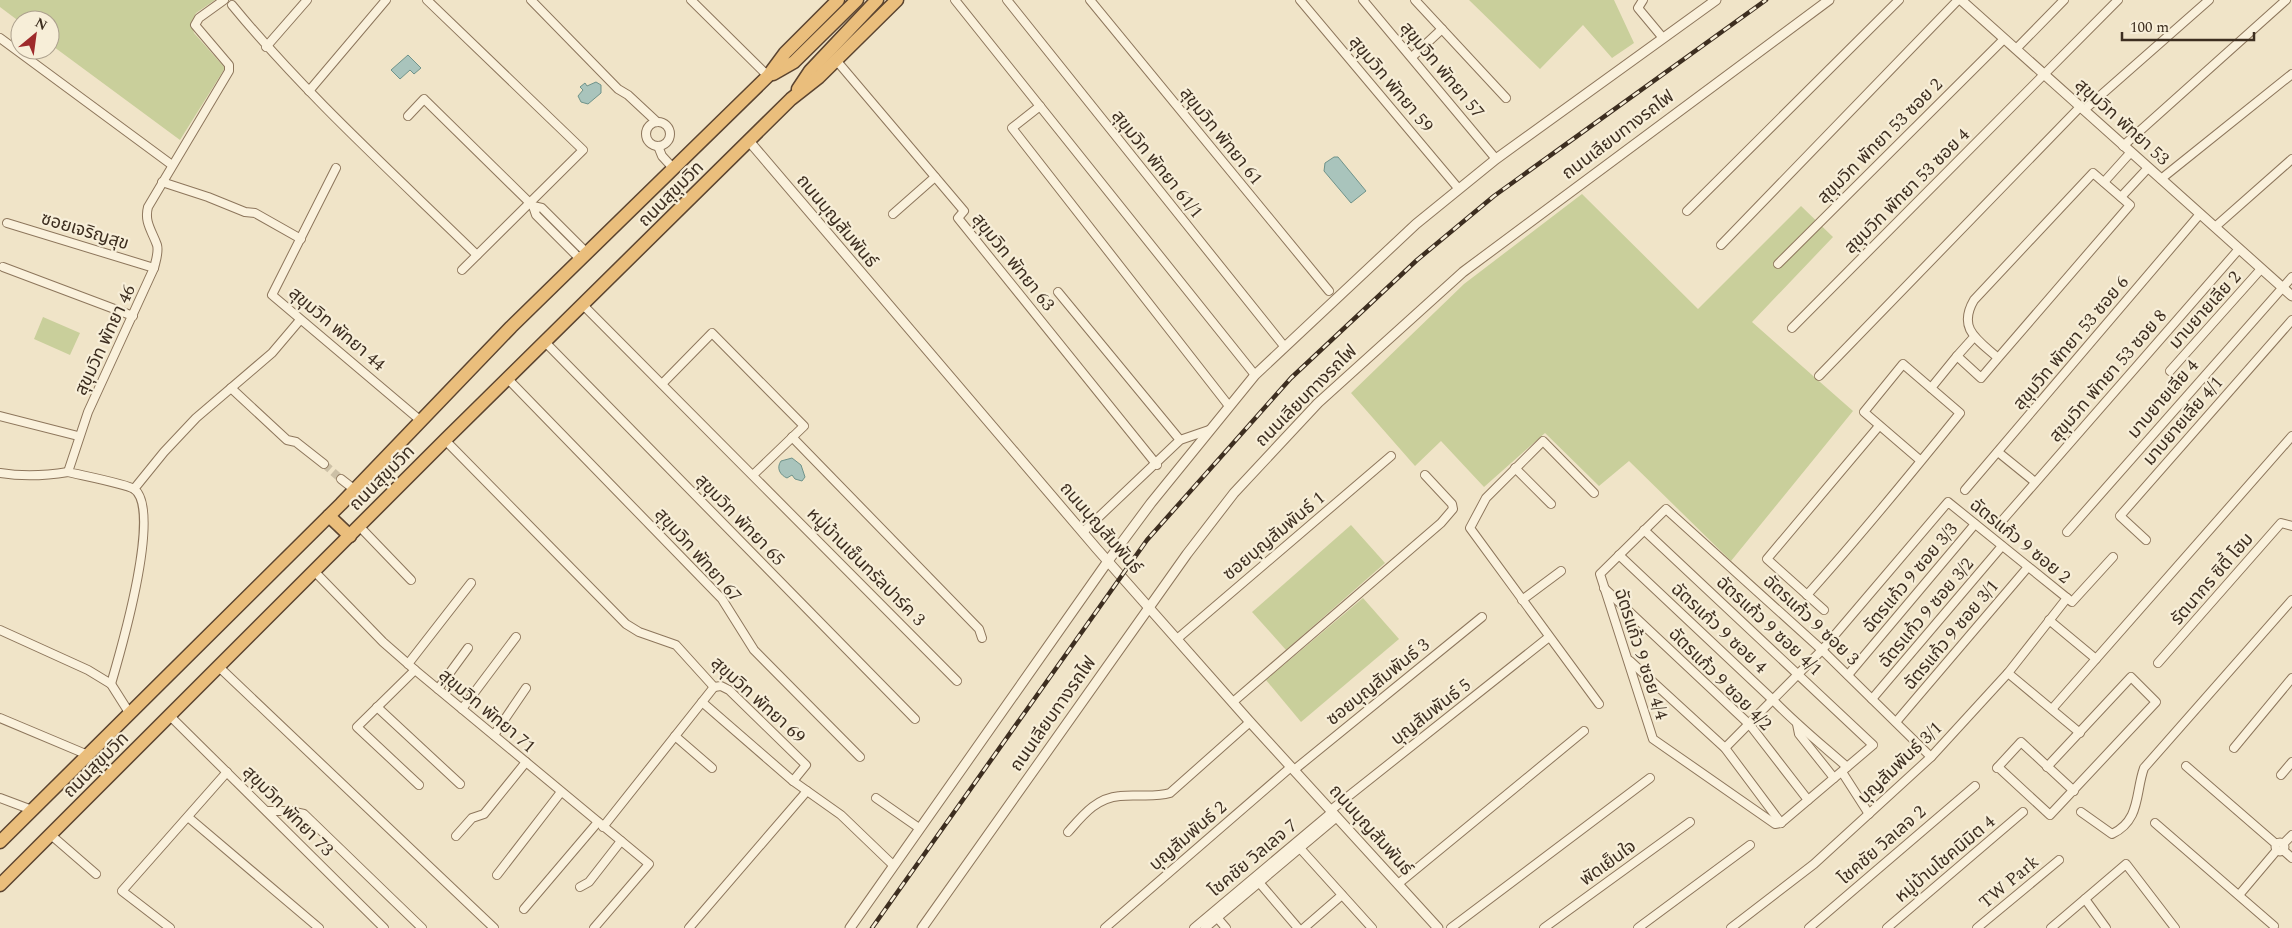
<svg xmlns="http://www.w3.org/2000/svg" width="2292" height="928" font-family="Spectral,'Noto Sans Thai',serif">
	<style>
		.green { fill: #c9cf9b }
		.water { fill: #a9c4bc; stroke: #6f938a }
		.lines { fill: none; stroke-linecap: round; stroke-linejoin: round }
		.minor-tunnel { stroke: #ccc0a6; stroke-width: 8; stroke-dasharray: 8 4; stroke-linecap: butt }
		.minor-casing { stroke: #8d765c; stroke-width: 10 }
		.tertiary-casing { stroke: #8d765c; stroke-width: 11 }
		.trunk-casing { stroke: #5b4430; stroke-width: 15 }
		.minor { stroke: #faf1dc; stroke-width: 8 }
		.tertiary { stroke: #faf1dc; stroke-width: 9 }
		.trunk { stroke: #eabe7c; stroke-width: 12 }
		.rail-casing { stroke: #3d2e20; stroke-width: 4.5 }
		.rail { stroke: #f7eed8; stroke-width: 2.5; stroke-dasharray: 8; stroke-linecap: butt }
		.labels { text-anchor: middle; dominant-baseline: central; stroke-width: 4.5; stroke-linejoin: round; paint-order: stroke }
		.street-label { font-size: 18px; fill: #3d2e20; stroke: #f7eed8 }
	</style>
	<rect width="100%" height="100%" fill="#f0e4c8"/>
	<g class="green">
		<polygon points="0,0 215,0 196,13 191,23 194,33 225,68 180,140 50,44 50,20 20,22 0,7"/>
		<polygon points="1469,0 1614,0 1634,43 1612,58 1583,25 1540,69"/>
		<polygon points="1582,194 1698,309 1801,206 1833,237 1752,322 1853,411 1731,561 1629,461 1599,486 1545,433 1484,487 1441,441 1415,466 1351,393 1464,284"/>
		<polygon points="43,317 80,333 70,355 34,339"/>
		<polygon points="1351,525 1385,563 1286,650 1252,612"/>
		<polygon points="1363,598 1399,639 1301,722 1266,680"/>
	</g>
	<g class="water">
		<polygon points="408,55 421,68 414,74 410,70 400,79 391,70"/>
		<polygon points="596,82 601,85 601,93 588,104 581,102 578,96 583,90 580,87 585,83 587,86"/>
		<polygon points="1334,157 1338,157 1366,191 1351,203 1324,171 1325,163"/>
		<path d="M792 458 801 465 805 477 802 481 795 479 792 475 787 478C780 475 776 468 781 461Z"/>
	</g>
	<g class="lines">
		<polyline class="minor-tunnel" points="324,464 341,479"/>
		<g class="minor-casing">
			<g id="minor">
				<polyline points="427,0 583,150 462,270"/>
				<polyline points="531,0 618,89 628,95 657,122"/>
				<polyline points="691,0 768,76"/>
				<polyline points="955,0 1255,375"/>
				<polyline points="1007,0 1284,346"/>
				<polyline points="1090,0 1329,291"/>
				<polyline points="1300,0 1458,188"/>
				<polyline points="1363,0 1496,159"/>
				<polyline points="1415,0 1506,98"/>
				<polyline points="1643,0 1638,8 1663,38"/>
				<path d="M232 5C306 95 394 174 477 255"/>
				<polyline points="0,38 172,165"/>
				<polyline points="266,47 307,0"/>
				<polyline points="2016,49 2064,0"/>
				<polyline points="1412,57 1442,29"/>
				<polyline points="836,60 964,211 958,218 1157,465"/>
				<polyline points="309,91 386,0"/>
				<polyline points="1040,106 1012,128 1229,406"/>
				<polyline points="2084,110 2209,0"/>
				<polyline points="408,116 424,99 533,206 536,215 581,260"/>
				<circle cx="658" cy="134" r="12"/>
				<polyline points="658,146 662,156 673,168"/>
				<polyline points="2123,146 2286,0"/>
				<polyline points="336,168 272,295 421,421"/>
				<polyline points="2161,179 2292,74"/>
				<polyline points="162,182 208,197 245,212 255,213 301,239"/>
				<polyline points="2104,182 2131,152"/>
				<polyline points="2121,197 2148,168"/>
				<polyline points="533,206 542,208 587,253"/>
				<polyline points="1687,211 1899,0"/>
				<polyline points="893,214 935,177"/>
				<polyline points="7,223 154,268"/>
				<polyline points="2215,227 2292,159"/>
				<polyline points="1721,245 1958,0"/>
				<polyline points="1778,264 2004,39"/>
				<polyline points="3,267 133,316"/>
				<polyline points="1058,292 1180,440"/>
				<polyline points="583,305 957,681"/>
				<polyline points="1792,328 2118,0"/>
				<path d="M1974 337 1957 356 1981 378 1998 358 2130 205 2093 173 1974 300C1957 329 1978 340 1998 358"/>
				<polyline points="545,342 915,719"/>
				<polyline points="2170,371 2261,269"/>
				<polyline points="1819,376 2080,107"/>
				<polyline points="508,379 722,599 754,650 860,757"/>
				<polyline points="662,384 712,333 804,426 753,475"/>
				<polyline points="231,388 287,440 296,442 324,464"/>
				<polyline points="1931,388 1957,356"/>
				<polyline points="0,416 78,436"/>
				<polyline points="792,437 979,629 982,638"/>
				<polyline points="445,440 626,624 639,632 676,645 714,687"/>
				<polyline points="1998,452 2035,482"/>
				<polyline points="1515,468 1551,504"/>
				<path d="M0 473C24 477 44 476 68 472"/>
				<polyline points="341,479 355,490"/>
				<polyline points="134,489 164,452 196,418 272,353 300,320"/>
				<polyline points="1965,490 2200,214"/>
				<polyline points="1594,493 1543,441 1486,498 1470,528 1599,704"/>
				<polyline points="2000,523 2239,249"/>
				<polyline points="359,526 411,580"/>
				<polyline points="1644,530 1873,745 1781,823"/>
				<polyline points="1083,532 1180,440 1209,430"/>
				<polyline points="2067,532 2292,277"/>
				<polyline points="2146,540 2120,516 2292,320"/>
				<path d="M1619 555 1773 700C1796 724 1822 745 1847 767"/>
				<polyline points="315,572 383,642 415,670 649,864 594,928"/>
				<polyline points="1604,588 1750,725 1808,800"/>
				<path d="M1807 595C1860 536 1910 475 1960 413L1903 364 1864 412 1921 461"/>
				<polyline points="1522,600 1561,571"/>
				<polyline points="1824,610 1767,559 1879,426"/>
				<polyline points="2049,620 2096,659"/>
				<polyline points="0,630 88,670 111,684 130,714"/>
				<polyline points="1177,639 1391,456"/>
				<polyline points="1630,661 1725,748 1781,823"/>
				<polyline points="2158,663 2281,523 2292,526"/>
				<polyline points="408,664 471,583"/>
				<polyline points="219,667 494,928"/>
				<polyline points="415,670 357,727 419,785"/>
				<polyline points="2008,673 2080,733"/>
				<polyline points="1848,675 1975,524"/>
				<path d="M111 684C120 653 163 509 134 489 127 484 80 475 68 472L88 412 154 268C156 260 159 252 157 245 152 231 144 222 148 207L229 71V65L195 25 199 18 224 0"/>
				<polyline points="714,687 721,686 729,690 806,765 793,781"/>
				<polyline points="438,689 468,648"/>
				<polyline points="1872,699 2002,546"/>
				<polyline points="702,702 793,781 841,815 893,865"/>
				<polyline points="1233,702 1441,523 1453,509 1452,504 1425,475"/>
				<polyline points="377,707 460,784"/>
				<polyline points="462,709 516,637"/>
				<polyline points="2052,709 2292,436"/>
				<polyline points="170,716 384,928"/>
				<polyline points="0,718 88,755"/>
				<polyline points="1896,722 2028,567"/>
				<polyline points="1797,724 1799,734 1834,778"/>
				<polyline points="494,735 526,688"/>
				<polyline points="675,736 712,768"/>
				<polyline points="1725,748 1822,650 1948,502 2072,602 2113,557"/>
				<polyline points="2234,748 2292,678"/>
				<polyline points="2186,766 2276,844"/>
				<polyline points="1998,767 2050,815 2156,702 2131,677 2047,767"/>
				<polyline points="1997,768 2021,742 2074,791"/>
				<polyline points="1294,770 1482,617"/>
				<polyline points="1842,772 1869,814"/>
				<polyline points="2281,775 2292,762"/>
				<polyline points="0,798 32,810"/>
				<polyline points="876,798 919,828"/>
				<polyline points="1331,810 1549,637"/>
				<polyline points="267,811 290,811 304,814 422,928"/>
				<path d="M2081 812 2112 834C2141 820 2135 793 2144 768L2292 600"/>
				<polyline points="188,817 319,928"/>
				<polyline points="1781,823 1775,824 1653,739 1600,574 1666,509 1822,650 1931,757"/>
				<polyline points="2155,823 2274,926"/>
				<polyline points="603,827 714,687"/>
				<path d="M1068 832C1083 815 1096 798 1120 796 1137 794 1153 798 1170 793L1250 722"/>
				<polyline points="51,835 96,874"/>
				<polyline points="456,836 472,818 484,814 526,762"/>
				<circle cx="2280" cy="847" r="4.5"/>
				<polyline points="2283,844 2292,835"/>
				<polyline points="1298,846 1372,928"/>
				<polyline points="2283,850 2292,858"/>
				<polyline points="497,875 561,792"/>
				<polyline points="1257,880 1298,928"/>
				<polyline points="1398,884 1584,731"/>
				<polyline points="580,887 589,882 621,841"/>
				<polyline points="2239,895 2277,850"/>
				<polyline points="2085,899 2106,928"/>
				<polyline points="524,909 598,822"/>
				<polyline points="1214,914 1226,928"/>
				<polyline points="170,928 122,891 227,772"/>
				<polyline points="689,928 807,791"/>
				<polyline points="1105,928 1291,767"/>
				<polyline points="1194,928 1332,812"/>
				<polyline points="1205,928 1337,817"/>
				<polyline points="1304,928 1342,895"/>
				<polyline points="1451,928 1650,778"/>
				<polyline points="1544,928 1690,822"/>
				<polyline points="1638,928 1750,845"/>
				<polyline points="1731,928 1814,864 1931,757 2008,673 2067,598"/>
				<polyline points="1809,928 1975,786"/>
				<polyline points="1887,928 2023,812"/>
				<polyline points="1977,928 2059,860"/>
				<polyline points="2051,928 2126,864 2175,928"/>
			</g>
		</g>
		<g class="tertiary-casing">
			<g id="tertiary">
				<polyline points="1961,0 2292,296"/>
				<polyline points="749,141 1097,549 1250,722 1438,928"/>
				<polyline points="850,928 1108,561 1151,503 1255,375 1416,224 1496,159 1716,0"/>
				<polyline points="922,928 1187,554 1234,493 1318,403 1463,272 1829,0"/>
			</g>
		</g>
		<g class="trunk-casing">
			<g id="trunk">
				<polyline points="773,74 794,62 857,0"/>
				<polyline points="798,89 810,71 877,0"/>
				<polyline points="329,516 350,536"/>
				<polyline points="0,842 341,504 511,327 768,76 785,53 838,0"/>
				<polyline points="0,885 445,440 791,99 819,77 897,0"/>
			</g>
		</g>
		<use href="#minor" class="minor"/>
		<use href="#tertiary" class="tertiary"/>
		<use href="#trunk" class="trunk"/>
		<g class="rail-casing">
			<polyline id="rail" points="872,928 1147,540 1291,378 1417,260 1494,196 1766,0"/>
		</g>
		<use href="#rail" class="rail"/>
	</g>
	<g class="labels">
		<g class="street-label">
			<text transform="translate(1442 70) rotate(50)">สุขุมวิท พัทยา 57</text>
			<text transform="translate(1391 84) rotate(50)">สุขุมวิท พัทยา 59</text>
			<text transform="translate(2122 122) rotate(42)">สุขุมวิท พัทยา 53</text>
			<text transform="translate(1618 135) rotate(-37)">ถนนเลียบทางรถไฟ</text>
			<text transform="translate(1221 136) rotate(51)">สุขุมวิท พัทยา 61</text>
			<text transform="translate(1880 141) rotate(-45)">สุขุมวิท พัทยา 53 ซอย 2</text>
			<text transform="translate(1157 164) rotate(51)">สุขุมวิท พัทยา 61/1</text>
			<text transform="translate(1907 191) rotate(-45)">สุขุมวิท พัทยา 53 ซอย 4</text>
			<text transform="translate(671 194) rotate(-45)">ถนนสุขุมวิท</text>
			<text transform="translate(837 221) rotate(50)">ถนนบุญสัมพันธ์</text>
			<text transform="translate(85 231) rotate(17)">ซอยเจริญสุข</text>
			<text transform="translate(1013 262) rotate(51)">สุขุมวิท พัทยา 63</text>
			<text transform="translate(2205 310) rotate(-48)">มาบยายเลีย 2</text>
			<text transform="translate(337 329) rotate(40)">สุขุมวิท พัทยา 44</text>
			<text transform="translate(105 340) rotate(-65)">สุขุมวิท พัทยา 46</text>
			<text transform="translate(2071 343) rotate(-50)">สุขุมวิท พัทยา 53 ซอย 6</text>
			<text transform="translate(2108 376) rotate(-49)">สุขุมวิท พัทยา 53 ซอย 8</text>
			<text transform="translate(1306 396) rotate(-45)">ถนนเลียบทางรถไฟ</text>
			<text transform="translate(2163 399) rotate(-49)">มาบยายเลีย 4</text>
			<text transform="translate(2183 421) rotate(-49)">มาบยายเลีย 4/1</text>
			<text transform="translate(382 478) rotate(-45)">ถนนสุขุมวิท</text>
			<text transform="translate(740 520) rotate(46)">สุขุมวิท พัทยา 65</text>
			<text transform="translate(1101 528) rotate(49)">ถนนบุญสัมพันธ์</text>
			<text transform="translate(1274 536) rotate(-40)">ซอยบุญสัมพันธ์ 1</text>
			<text transform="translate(2020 541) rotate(39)">ฉัตรแก้ว 9 ซอย 2</text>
			<text transform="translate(698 555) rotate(48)">สุขุมวิท พัทยา 67</text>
			<text transform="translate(866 567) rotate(45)">หมู่บ้านเซ็นทรัลปาร์ค 3</text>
			<text transform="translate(1910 578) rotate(-50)">ฉัตรแก้ว 9 ซอย 3/3</text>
			<text transform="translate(2212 579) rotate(-49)">รัตนากร ซิตี้ โฮม</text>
			<text transform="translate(1926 613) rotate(-50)">ฉัตรแก้ว 9 ซอย 3/2</text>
			<text transform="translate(1811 620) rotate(43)">ฉัตรแก้ว 9 ซอย 3</text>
			<text transform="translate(1769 626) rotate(43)">ฉัตรแก้ว 9 ซอย 4/1</text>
			<text transform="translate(1719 628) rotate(43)">ฉัตรแก้ว 9 ซอย 4</text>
			<text transform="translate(1951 635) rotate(-50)">ฉัตรแก้ว 9 ซอย 3/1</text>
			<text transform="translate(1641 654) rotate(72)">ฉัตรแก้ว 9 ซอย 4/4</text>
			<text transform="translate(1720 679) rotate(45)">ฉัตรแก้ว 9 ซอย 4/2</text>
			<text transform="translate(1378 682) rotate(-39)">ซอยบุญสัมพันธ์ 3</text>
			<text transform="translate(758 700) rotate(42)">สุขุมวิท พัทยา 69</text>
			<text transform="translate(487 711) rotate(40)">สุขุมวิท พัทยา 71</text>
			<text transform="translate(1431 712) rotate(-38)">บุญสัมพันธ์ 5</text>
			<text transform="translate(1053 714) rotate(-55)">ถนนเลียบทางรถไฟ</text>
			<text transform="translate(1900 763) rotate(-44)">บุญสัมพันธ์ 3/1</text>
			<text transform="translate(96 765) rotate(-45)">ถนนสุขุมวิท</text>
			<text transform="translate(288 811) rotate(45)">สุขุมวิท พัทยา 73</text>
			<text transform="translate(1371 830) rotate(48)">ถนนบุญสัมพันธ์</text>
			<text transform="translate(1188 836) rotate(-41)">บุญสัมพันธ์ 2</text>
			<text transform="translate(1882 845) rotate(-41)">โชคชัย วิลเลจ 2</text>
			<text transform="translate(1253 858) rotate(-40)">โชคชัย วิลเลจ 7</text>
			<text transform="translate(1945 859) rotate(-40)">หมู่บ้านโชคนิมิต 4</text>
			<text transform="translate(1608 863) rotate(-36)">พัดเย็นใจ</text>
			<text transform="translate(2009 882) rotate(-40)">TW Park</text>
		</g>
	</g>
	<g transform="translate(35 35) rotate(29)"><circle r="24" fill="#f7eed8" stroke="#ada18e"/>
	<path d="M0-4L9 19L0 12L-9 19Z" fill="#9e2a2b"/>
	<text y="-8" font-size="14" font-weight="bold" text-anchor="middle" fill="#3d2e20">N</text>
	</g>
	<path d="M2122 32v8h132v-8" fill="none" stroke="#3d2e20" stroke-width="2.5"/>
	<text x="2130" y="32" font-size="15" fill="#3d2e20" stroke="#f7eed8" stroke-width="4" paint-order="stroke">100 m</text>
</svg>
